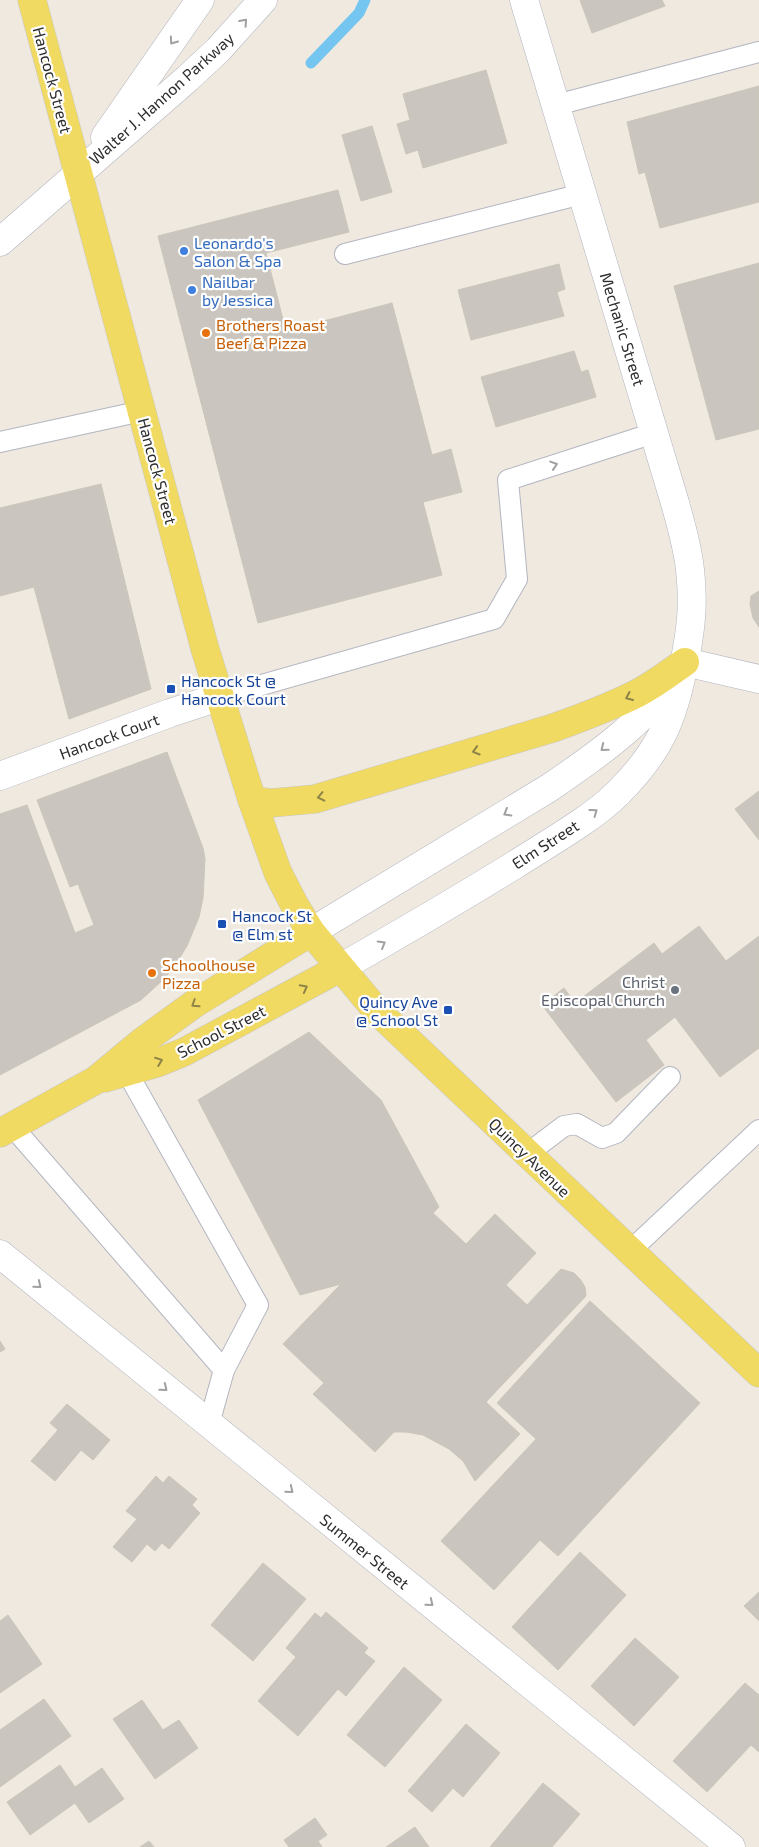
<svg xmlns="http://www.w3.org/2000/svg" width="759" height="1847" font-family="'Exo 2',sans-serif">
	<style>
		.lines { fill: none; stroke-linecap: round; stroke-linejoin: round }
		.stream { stroke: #74c6f0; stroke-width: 11 }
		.building { fill: #cac6bf; stroke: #cac6b9 }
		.lane-casing { stroke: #b3b5c0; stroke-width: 22 }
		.street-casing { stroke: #b3b5c0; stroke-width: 29 }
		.secondary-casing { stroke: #b3b5c0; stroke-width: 29 }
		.primary-casing { stroke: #c8c8c8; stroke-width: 29 }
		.lane { stroke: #fff; stroke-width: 20 }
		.street { stroke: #fff; stroke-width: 28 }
		.secondary { stroke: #fff; stroke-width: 28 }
		.primary { stroke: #f1da62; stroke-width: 28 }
		.oneway { stroke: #a0a0a0 }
		.oneway2 { stroke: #8f8448 }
		.shop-dot { fill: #3f7fe0; stroke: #fff; stroke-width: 2 }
		.food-dot { fill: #e8710a; stroke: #fff; stroke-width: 2 }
		.transit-dot { fill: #1a4fb4; stroke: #fff; stroke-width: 2 }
		.worship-dot { fill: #6b7280; stroke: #fff; stroke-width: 2 }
		.labels { text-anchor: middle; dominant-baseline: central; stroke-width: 4.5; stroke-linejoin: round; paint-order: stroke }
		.street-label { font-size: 16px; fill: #2d2d2d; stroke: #fff }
		.shop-label { font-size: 16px; fill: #366cbe; stroke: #fff; text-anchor: start }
		.food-label { font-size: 16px; fill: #c56008; stroke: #fff; text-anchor: start }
		.transit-label { font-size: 16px; fill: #164399; stroke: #fff; text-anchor: start }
		.worship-label { font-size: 16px; fill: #5b616d; stroke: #fff; text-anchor: end }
	</style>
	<rect width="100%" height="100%" fill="#efe9e0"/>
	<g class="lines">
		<polyline class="stream" points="311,63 359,13 365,0"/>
	</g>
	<g class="building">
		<polygon points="580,0 662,0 665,6 592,33"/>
		<polygon points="486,70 507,143 423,168 418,150 406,154 397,124 410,120 403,94"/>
		<polygon points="759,86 759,202 660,228 645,172 639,174 627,122"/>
		<polygon points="372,126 392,192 361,201 342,135"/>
		<polygon points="338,190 349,232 266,253 286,331 392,303 432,455 451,449 462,492 423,502 442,575 258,623 158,236"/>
		<polygon points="759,263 759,429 716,440 674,286"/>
		<polygon points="559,264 565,289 557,292 564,316 471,340 458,290"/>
		<polygon points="574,351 581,372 588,370 596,397 496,427 481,377"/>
		<polygon points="101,484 151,689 69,719 34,587 0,596 0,508"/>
		<polygon points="759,591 759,627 753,618 750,604 751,596"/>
		<polygon points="167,752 203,848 205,859 203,898 199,917 187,946 177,962 165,978 141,1000 0,1075 0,814 27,805 75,933 94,925 78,884 70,887 37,800"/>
		<polygon points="759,791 759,840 735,809"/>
		<polygon points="699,926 726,961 759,936 759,1048 720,1077 675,1017 646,1040 664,1065 616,1102 542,1005 564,988 575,1003 654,943 662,954"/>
		<polygon points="309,1032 381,1100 439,1207 433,1213 466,1244 495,1214 536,1253 506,1285 527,1305 561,1269 574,1273 580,1279 585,1287 586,1296 486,1402 520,1434 475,1481 463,1461 449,1449 423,1435 406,1432 394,1432 375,1452 313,1394 324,1383 283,1344 341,1284 300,1295 198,1100"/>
		<polygon points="590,1301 700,1403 558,1556 540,1540 494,1590 441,1541 536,1439 497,1403"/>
		<polygon points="0,1341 5,1349 0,1352"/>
		<polygon points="67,1404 110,1440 93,1460 81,1450 55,1481 31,1461 58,1430 50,1423"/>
		<polygon points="156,1476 163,1483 169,1476 197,1499 192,1505 200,1513 169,1549 162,1543 155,1551 147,1544 132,1562 113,1547 137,1519 126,1511"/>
		<polygon points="580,1552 626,1595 558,1670 512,1627"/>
		<polygon points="263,1563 306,1599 253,1661 211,1625"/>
		<polygon points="759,1592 759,1621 744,1606"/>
		<polygon points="326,1612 368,1648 364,1653 375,1661 346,1696 338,1689 298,1736 258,1701 296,1657 286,1648 315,1613 321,1618"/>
		<polygon points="8,1615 42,1664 0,1693 0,1621"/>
		<polygon points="635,1638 679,1677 634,1726 591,1686"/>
		<polygon points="404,1667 442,1700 385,1767 347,1735"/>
		<polygon points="745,1683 759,1695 759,1752 751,1745 707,1792 673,1761"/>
		<polygon points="44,1699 71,1736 0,1787 0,1730"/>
		<polygon points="142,1700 163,1730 179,1720 198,1748 155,1779 113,1719"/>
		<polygon points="466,1724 500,1753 463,1797 453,1788 432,1812 408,1791"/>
		<polygon points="60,1765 75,1787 102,1768 124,1799 89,1823 75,1803 30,1835 7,1802"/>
		<polygon points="543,1783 580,1814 552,1847 490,1847"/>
		<polygon points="315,1818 327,1835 318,1841 322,1847 289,1847 284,1840"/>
		<polygon points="415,1827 429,1847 386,1847"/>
		<polygon points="149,1841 154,1847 140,1847"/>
	</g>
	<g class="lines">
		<g class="lane-casing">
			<g id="lane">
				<polyline points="556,105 759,52"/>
				<polyline points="345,254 582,194"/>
				<polyline points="0,442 142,411"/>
				<polyline points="219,697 494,619 517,579 508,480 654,433"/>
				<polyline points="12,1126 224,1370 258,1305 127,1072"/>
				<polyline points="527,1154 564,1126 577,1124 602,1138 616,1133 670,1077"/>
				<polyline points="630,1251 759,1130"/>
				<polyline points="209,1424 224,1370"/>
			</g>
		</g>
		<g class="street-casing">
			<g id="street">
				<polyline points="0,776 170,713 219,697"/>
				<polyline points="0,1254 731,1847"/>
			</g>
		</g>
		<g class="secondary-casing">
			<g id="secondary">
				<polyline points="105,137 200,0"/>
				<polyline points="0,242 188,78 218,50 263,0"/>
				<polyline points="685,662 759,679"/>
				<path d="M311 932 549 788C596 756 648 720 679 671"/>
				<path d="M340 968C398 935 456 901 513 866 545 845 591 820 618 793 660 751 673 720 684 664 691 630 694 604 690 570 688 548 681 525 675 503L524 0"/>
			</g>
		</g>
		<g class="primary-casing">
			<g id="primary">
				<polyline points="32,0 205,649 252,800 278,873 294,904 311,932 376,1010 759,1373"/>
				<path d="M252 800 271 803 315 799 553 728C581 718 610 707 636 694 654 685 669 673 685 662"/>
				<polyline points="105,1078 157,1063 184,1052 340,968"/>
				<polyline points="0,1133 96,1080 143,1041 194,1004 311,932"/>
			</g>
		</g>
		<use href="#lane" class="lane"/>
		<use href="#street" class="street"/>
		<use href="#secondary" class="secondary"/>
		<use href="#primary" class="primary"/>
	</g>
	<defs><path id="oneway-chevron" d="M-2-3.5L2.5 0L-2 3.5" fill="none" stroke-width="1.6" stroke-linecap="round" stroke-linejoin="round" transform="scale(1.25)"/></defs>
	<g class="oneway">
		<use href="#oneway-chevron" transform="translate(244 22) rotate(-48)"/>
		<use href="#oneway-chevron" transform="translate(173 41) rotate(125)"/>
		<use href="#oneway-chevron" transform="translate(554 465) rotate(-18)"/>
		<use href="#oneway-chevron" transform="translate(604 748) rotate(141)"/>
		<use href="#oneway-chevron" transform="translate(594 812) rotate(-36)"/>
		<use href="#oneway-chevron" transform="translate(507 813) rotate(149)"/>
		<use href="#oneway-chevron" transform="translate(382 944) rotate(-30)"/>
		<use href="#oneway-chevron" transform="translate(38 1285) rotate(39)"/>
		<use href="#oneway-chevron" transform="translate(164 1388) rotate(39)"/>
		<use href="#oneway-chevron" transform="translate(290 1490) rotate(39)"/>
		<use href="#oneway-chevron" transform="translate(430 1603) rotate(39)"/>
	</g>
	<g class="oneway2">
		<use href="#oneway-chevron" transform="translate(629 697) rotate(156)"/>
		<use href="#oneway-chevron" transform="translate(476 751) rotate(163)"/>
		<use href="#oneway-chevron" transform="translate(321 797) rotate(167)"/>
		<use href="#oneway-chevron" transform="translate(304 988) rotate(-28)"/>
		<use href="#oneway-chevron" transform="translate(195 1004) rotate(147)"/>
		<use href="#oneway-chevron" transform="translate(159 1061) rotate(-21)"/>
	</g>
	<g class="shop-dot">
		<circle cx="184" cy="251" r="5"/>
		<circle cx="192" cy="290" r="5"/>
	</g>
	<g class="food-dot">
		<circle cx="206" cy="333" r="5"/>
		<circle cx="152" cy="973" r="5"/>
	</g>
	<g class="transit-dot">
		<rect x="166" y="684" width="10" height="10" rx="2.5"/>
		<rect x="217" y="919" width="10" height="10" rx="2.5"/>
		<rect x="443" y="1005" width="10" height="10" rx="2.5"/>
	</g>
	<circle class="worship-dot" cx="675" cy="990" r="5"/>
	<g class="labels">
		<g class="street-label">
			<text transform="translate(53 80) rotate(75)">Hancock Street</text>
			<text transform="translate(161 98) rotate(-42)">Walter J. Hannon Parkway</text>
			<text transform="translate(623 329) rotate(73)">Mechanic Street</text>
			<text transform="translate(158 471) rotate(75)">Hancock Street</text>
			<text transform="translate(109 736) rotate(-20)">Hancock Court</text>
			<text transform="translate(545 844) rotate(-33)">Elm Street</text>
			<text transform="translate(221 1031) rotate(-27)">School Street</text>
			<text transform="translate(530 1157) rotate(44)">Quincy Avenue</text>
			<text transform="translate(365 1551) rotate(39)">Summer Street</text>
		</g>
		<g class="shop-label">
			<text x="194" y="242">Leonardo's<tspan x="194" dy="18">Salon &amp; Spa</tspan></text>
			<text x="202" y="281">Nailbar<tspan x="202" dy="18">by Jessica</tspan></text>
		</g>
		<g class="food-label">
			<text x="216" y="324">Brothers Roast<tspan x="216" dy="18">Beef &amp; Pizza</tspan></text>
			<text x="162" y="964">Schoolhouse<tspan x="162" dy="18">Pizza</tspan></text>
		</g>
		<g class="transit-label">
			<text x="181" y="680">Hancock St @<tspan x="181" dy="18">Hancock Court</tspan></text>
			<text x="232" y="915">Hancock St<tspan x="232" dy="18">@ Elm st</tspan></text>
			<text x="438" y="1001" text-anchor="end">Quincy Ave<tspan x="438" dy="18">@ School St</tspan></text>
		</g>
		<g class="worship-label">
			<text x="665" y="981">Christ<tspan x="665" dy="18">Episcopal Church</tspan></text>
		</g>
	</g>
</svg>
